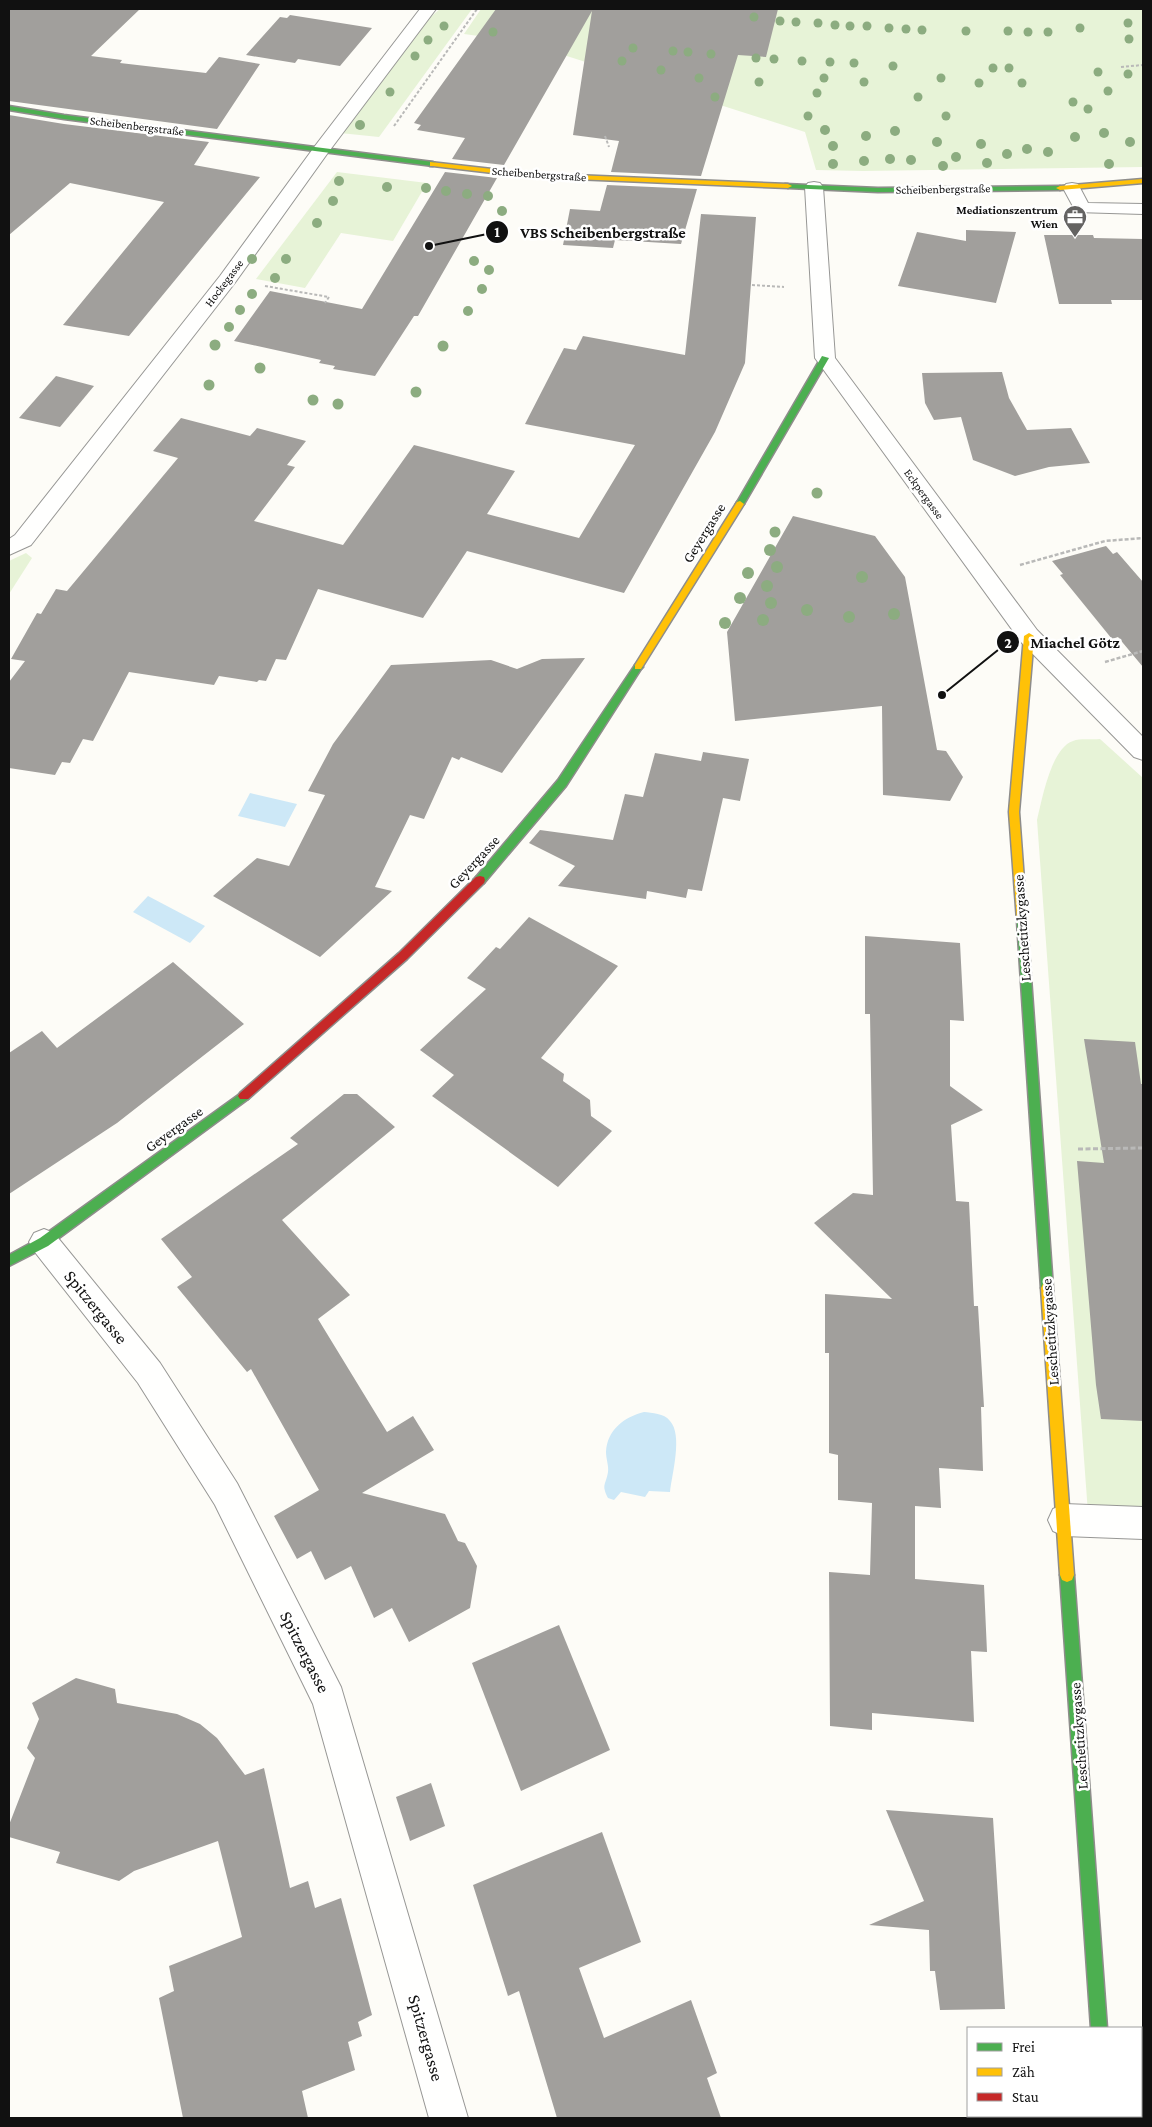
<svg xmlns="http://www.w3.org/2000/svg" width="1152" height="2127" font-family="'Crimson Pro',serif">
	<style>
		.green { fill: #e7f3d7 }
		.water { fill: #cde8f7 }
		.building { fill: #a19f9c }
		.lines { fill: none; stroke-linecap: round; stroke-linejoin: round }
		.lane-casing { stroke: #979795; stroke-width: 2 }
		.street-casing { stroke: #979795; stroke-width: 2 }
		.fast-casing { stroke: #8e8d8b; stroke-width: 3 }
		.slow-casing { stroke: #8e8d8b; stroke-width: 3 }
		.jam-casing { stroke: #8e8d8b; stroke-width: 3 }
		.path-far2 { stroke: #b9b9b8; stroke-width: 2; stroke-dasharray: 3 2; stroke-linecap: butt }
		.path-far1 { stroke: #b9b9b8; stroke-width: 2.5; stroke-dasharray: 4 2; stroke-linecap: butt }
		.path { stroke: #b9b9b8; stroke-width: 3; stroke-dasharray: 5 2.5; stroke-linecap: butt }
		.lane { fill: #fffffe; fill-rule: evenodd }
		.street { fill: #fffffe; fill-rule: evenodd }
		.fast { fill: #4caf50; fill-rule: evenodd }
		.slow { fill: #ffc107; fill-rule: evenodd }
		.jam { fill: #c62828; fill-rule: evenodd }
		.tree { fill: #8cac80 }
		.labels { text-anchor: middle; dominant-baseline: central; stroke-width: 5; stroke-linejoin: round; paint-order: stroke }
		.far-street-label { font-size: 12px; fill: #111; stroke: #fff }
		.far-poi-label { font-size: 12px; font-weight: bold; fill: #111; stroke: #fff; text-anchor: end }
		.street-label { font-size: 15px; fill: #111; stroke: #fff }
		.near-street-label { font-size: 18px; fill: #111; stroke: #fff }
		.leader { fill: none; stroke: #111; stroke-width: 2 }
		.callout-dot { fill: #111; stroke: #fff; stroke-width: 2 }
		.mark-label { font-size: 15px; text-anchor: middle; font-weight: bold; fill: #fff }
		.callout-label { font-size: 16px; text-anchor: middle; font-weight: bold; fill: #111; stroke: #fff; stroke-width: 5; stroke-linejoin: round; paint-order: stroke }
	</style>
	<rect width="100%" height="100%" fill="#fdfcf7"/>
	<g class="green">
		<polygon points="440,9 472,9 379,137 340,133 420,26"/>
		<polygon points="481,9 1143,9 1143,167 863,171 816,170 805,132 523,42 464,34"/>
		<polygon points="337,172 427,183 393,241 341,233 305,288 256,279"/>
		<polygon points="26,553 32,558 9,594 9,561"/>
		<path d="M1100 739 1143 778V1516L1088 1513 1037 820C1042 800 1051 748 1073 741 1080 738 1092 740 1100 739Z"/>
	</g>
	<g class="water">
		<polygon points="250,793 297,804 285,827 238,816"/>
		<polygon points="148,896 205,926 190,943 133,912"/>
		<path d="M644 1412C652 1413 664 1413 670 1421 683 1435 672 1474 670 1492L649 1491 645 1497 621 1492 614 1500 608 1498C601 1484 606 1485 608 1472 609 1466 606 1459 606 1452 607 1430 624 1417 644 1412Z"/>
	</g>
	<g class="building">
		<polygon points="9,9 140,9 91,56 122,60 120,63 206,73 219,57 260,64 217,129 9,101"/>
		<polygon points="496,9 778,9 766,57 738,55 701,176 611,172 619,141 573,135 592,11 504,165 452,159 465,138 417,130 421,125 414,123"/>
		<polygon points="290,15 372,28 340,66 298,59 295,63 246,55 280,17 287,18"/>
		<polygon points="9,115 64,124 209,142 194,165 260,177 129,336 63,325 164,202 70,183 9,235"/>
		<polygon points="445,172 497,178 418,316 414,316 375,376 333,369 335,366 319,363 321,360 234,341 270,291 362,309"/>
		<polygon points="607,185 697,189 681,244 615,240 613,248 563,245 570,209 600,211"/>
		<polygon points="701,214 756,217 745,363 715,432 624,593 467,551 423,618 318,589 286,660 276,659 266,681 259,680 257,682 219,676 214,685 129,672 93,741 83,739 70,763 62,762 55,775 9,768 9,682 25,661 11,659 37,613 41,614 56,589 67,591 178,458 153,451 181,418 250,436 257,428 306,441 287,465 295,467 254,521 343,545 414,445 515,471 487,514 579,538 635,445 525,424 564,348 576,350 583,336 685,355"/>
		<polygon points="966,230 1016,232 996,303 898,286 917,232 966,241"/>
		<polygon points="1044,235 1093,235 1094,238 1143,239 1143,300 1111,300 1112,304 1059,304"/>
		<polygon points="1002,372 1009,398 1027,430 1071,428 1090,463 1049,467 1015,476 973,460 961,417 934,420 925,403 922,373"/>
		<polygon points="56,376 94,386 60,427 19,418"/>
		<polygon points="793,516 875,536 905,577 937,750 946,751 963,777 950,801 883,795 882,706 735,721 727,632"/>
		<polygon points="1106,546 1113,554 1117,552 1143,582 1143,667 1118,637 1112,639 1060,575 1063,574 1052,561"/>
		<polygon points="585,658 502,773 461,757 459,760 452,757 424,819 410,815 375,887 392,891 320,957 213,896 257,858 289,866 325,795 308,791 333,744 391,665 491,660 517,669 542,659"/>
		<polygon points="703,752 749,759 740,801 723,798 702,891 688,889 686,898 647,891 646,899 558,886 575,866 529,843 540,830 613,840 625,794 643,797 655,753 701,761"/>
		<polygon points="529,917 618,966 541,1058 564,1074 563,1081 590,1100 591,1116 612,1131 558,1187 432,1096 454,1075 420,1050 486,989 467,978 496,947 500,949"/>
		<polygon points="865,936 960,943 964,1021 950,1020 950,1086 983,1110 951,1125 956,1201 969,1202 974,1306 978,1306 984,1407 981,1407 983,1471 939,1468 941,1508 915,1506 915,1579 984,1585 987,1652 971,1651 974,1722 872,1713 872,1730 830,1726 829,1572 870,1575 872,1503 838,1500 838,1455 829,1453 829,1353 825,1353 825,1294 892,1299 814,1223 853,1193 873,1195 870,1014 865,1014"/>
		<polygon points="173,962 244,1024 117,1123 9,1194 9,1053 42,1031 57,1048"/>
		<polygon points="1084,1039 1135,1042 1141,1084 1143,1084 1143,1421 1101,1419 1096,1385 1077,1161 1104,1163"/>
		<polygon points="344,1094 357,1094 395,1127 282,1220 350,1295 318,1319 387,1432 413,1416 434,1450 362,1493 445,1514 458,1541 465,1543 477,1566 470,1608 409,1642 392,1608 374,1618 351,1566 325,1580 311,1551 297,1559 274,1516 319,1490 251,1369 247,1372 177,1287 192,1277 161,1239 298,1144 290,1138"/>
		<polygon points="559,1625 610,1750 521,1791 472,1663"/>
		<polygon points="76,1678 115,1689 117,1703 177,1714 200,1724 217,1738 245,1775 264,1768 290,1888 308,1881 315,1908 341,1898 372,2015 358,2022 362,2036 348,2042 355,2070 302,2091 308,2118 183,2118 159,1998 174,1991 169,1966 242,1937 218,1841 134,1871 119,1881 56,1863 60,1852 9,1837 9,1825 35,1758 27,1748 39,1719 32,1703"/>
		<polygon points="431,1783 445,1826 410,1841 396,1797"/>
		<polygon points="886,1810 993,1818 1005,2009 940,2010 935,1971 930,1971 929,1930 869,1925 924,1901"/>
		<polygon points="602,1832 641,1942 579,1968 604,2038 691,2000 717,2073 707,2078 721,2118 557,2118 519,1991 508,1996 473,1885"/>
	</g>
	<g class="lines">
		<g class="lane-casing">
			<polygon id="lane" points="1064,1504 1143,1507 1143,1539 1064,1536 1053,1531 1048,1520 1053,1509"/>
		</g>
		<g class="street-casing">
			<g id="street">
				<polygon points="420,9 436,9 327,154 234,284 31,545 9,555 9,539 15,535 220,276 315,146"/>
				<polygon points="814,182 820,183 823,187 835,358 1037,630 1143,737 1143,760 1134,757 1021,642 815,358 805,187 808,183"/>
				<polygon points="1072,183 1078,184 1088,203 1143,204 1143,214 1076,212 1063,188 1066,184"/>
				<polygon points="44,1229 54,1233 160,1363 237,1483 341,1687 468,2118 429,2118 313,1704 215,1505 138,1383 34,1251 29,1242 34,1233"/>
				<polygon points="1084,2116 1124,2116 1125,2118 1085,2118"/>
			</g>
		</g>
		<g class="fast-casing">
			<g id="fast">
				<polygon points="9,106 64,115 433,162 437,164 433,166 64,119 9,110"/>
				<polygon points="785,184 878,188 1060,186 1064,188 1060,190 878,192 788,188 784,186"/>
				<polygon points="822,356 829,358 744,504 740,507 737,506 736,504"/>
				<polygon points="638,664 643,667 641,669 566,786 484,883 476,883 475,880 476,877 558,780 635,665"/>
				<polygon points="1022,917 1027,921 1053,1288 1051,1292 1047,1294 1043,1292 1041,1288 1017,921"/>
				<polygon points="244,1091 248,1093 250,1096 248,1099 48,1246 9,1266 9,1255 40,1238"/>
				<polygon points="1067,1568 1072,1570 1074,1575 1107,2028 1091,2028 1060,1575 1062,1570"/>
			</g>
		</g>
		<g class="slow-casing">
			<g id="slow">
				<polygon points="430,162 527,173 788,184 792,186 788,188 527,177 433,166 430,166"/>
				<polygon points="1143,179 1143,183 1060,190 1056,188 1060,186"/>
				<polygon points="740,501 744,504 641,669 635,669 635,665 737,502"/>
				<polygon points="1029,633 1034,636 1019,812 1027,921 1022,925 1017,921 1009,812 1024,636"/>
				<polygon points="1047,1282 1051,1284 1053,1288 1074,1575 1072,1580 1067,1582 1062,1580 1060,1575 1041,1288 1043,1284"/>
			</g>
		</g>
		<g class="jam-casing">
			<polygon id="jam" points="480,876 484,877 485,880 484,883 407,959 248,1099 240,1099 238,1096 240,1093 399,953 476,877"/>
		</g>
		<g class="path-far2">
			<polyline points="1121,67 1143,65"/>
			<polyline points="394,126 477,9"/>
			<polyline points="605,136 609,147"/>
			<polyline points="752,285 784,287"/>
			<polyline points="265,286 329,297 325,303"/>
		</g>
		<g class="path-far1">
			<polyline points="1020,565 1105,541 1143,538"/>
			<polyline points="1105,662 1143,651"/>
		</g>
		<polyline class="path" points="1078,1149 1143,1148"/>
		<use href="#lane" class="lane"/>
		<use href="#street" class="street"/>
		<use href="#fast" class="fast"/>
		<use href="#slow" class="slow"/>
		<use href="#jam" class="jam"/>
	</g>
	<g class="tree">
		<circle cx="754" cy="17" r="4.5"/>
		<circle cx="780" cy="21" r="4.5"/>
		<circle cx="796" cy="22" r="4.5"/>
		<circle cx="818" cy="23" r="4.5"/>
		<circle cx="1128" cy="23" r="4.5"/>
		<circle cx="835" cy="25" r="4.5"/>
		<circle cx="444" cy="26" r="4.5"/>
		<circle cx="850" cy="26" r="4.5"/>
		<circle cx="867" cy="26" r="4.5"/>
		<circle cx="889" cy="28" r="4.5"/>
		<circle cx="1080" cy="28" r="4.5"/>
		<circle cx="906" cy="29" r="4.5"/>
		<circle cx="922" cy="30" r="4.5"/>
		<circle cx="966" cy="31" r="4.5"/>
		<circle cx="1008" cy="31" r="4.5"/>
		<circle cx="493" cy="32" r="4.5"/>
		<circle cx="1028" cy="32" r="4.5"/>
		<circle cx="1048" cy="32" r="4.5"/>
		<circle cx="1129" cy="39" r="4.5"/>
		<circle cx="428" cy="40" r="4.5"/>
		<circle cx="633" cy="48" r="4.5"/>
		<circle cx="673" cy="51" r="4.5"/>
		<circle cx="688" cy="52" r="4.5"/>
		<circle cx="711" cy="54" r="4.5"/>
		<circle cx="415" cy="56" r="4.5"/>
		<circle cx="756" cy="58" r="4.5"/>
		<circle cx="774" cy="59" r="4.5"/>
		<circle cx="622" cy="61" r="4.5"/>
		<circle cx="802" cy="61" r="4.5"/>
		<circle cx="830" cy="62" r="4.5"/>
		<circle cx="854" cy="63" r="4.5"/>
		<circle cx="893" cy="66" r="4.5"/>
		<circle cx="993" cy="68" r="4.5"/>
		<circle cx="1009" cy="68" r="4.5"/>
		<circle cx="661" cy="70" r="4.5"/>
		<circle cx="1098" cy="72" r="4.5"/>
		<circle cx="1128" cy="74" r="4.5"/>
		<circle cx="699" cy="78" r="4.5"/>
		<circle cx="824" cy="78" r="4.5"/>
		<circle cx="941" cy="78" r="4.5"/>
		<circle cx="759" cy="82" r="4.5"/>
		<circle cx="864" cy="82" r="4.5"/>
		<circle cx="979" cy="83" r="4.5"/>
		<circle cx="1022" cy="83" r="4.5"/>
		<circle cx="1108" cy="91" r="4.5"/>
		<circle cx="390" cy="92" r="4.5"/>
		<circle cx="817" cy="93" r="4.5"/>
		<circle cx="715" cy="97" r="4.5"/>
		<circle cx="918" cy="97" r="4.5"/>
		<circle cx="1073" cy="102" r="4.5"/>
		<circle cx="1088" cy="109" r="4.5"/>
		<circle cx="808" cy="116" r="4.5"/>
		<circle cx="946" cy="116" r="4.5"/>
		<circle cx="360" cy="125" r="5"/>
		<circle cx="825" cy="130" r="5"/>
		<circle cx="895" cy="131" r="5"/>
		<circle cx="1104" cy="133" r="5"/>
		<circle cx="866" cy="136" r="5"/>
		<circle cx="1075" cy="137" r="5"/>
		<circle cx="937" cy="142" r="5"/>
		<circle cx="1130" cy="142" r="5"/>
		<circle cx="981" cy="144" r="5"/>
		<circle cx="833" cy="146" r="5"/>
		<circle cx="1027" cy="149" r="5"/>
		<circle cx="1048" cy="152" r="5"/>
		<circle cx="1007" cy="154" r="5"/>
		<circle cx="956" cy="157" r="5"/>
		<circle cx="890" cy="159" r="5"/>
		<circle cx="911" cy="160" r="5"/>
		<circle cx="864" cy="161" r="5"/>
		<circle cx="987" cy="163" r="5"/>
		<circle cx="833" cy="164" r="5"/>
		<circle cx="1109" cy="164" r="5"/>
		<circle cx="943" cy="166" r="5"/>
		<circle cx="339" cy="181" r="5"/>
		<circle cx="387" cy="187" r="5"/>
		<circle cx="426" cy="188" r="5"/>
		<circle cx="446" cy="191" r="5"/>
		<circle cx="467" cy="194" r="5"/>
		<circle cx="488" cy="196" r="5"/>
		<circle cx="333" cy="201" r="5"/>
		<circle cx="502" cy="211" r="5"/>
		<circle cx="317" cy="223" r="5"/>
		<circle cx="496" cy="237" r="5"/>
		<circle cx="252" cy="259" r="5"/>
		<circle cx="286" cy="259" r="5"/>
		<circle cx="474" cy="261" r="5"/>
		<circle cx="489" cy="270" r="5"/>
		<circle cx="275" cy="278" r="5"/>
		<circle cx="482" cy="289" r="5"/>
		<circle cx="252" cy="294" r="5"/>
		<circle cx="240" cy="310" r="5"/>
		<circle cx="468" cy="311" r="5"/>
		<circle cx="229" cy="327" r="5"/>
		<circle cx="215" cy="345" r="5.5"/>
		<circle cx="443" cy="346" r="5.5"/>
		<circle cx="260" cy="368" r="5.5"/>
		<circle cx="209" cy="385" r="5.5"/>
		<circle cx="416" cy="392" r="5.5"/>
		<circle cx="313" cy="400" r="5.5"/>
		<circle cx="338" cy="404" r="5.5"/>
		<circle cx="817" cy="493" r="5.5"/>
		<circle cx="775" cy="532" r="5.5"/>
		<circle cx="770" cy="550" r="6"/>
		<circle cx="777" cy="567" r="6"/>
		<circle cx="748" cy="573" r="6"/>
		<circle cx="862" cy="577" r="6"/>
		<circle cx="767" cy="586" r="6"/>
		<circle cx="740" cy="598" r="6"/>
		<circle cx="771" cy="603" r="6"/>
		<circle cx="807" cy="610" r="6"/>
		<circle cx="894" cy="614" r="6"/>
		<circle cx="849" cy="617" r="6"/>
		<circle cx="763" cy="620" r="6"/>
		<circle cx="725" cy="623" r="6"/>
	</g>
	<defs>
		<g id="office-pin" transform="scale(1.25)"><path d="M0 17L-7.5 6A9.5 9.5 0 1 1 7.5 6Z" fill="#646362" stroke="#fff"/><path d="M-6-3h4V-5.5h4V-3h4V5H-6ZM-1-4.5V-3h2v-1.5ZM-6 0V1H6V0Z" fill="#fff"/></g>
	</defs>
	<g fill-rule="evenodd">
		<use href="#office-pin" x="1075" y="217"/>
	</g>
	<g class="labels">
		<g class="far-street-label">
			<text transform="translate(137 126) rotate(7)">Scheibenbergstraße</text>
			<text transform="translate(539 174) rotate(4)">Scheibenbergstraße</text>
			<text transform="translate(943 189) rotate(-1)">Scheibenbergstraße</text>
			<text transform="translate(224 283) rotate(-53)">Hockegasse</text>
			<text transform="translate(924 494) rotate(54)">Eckpergasse</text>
		</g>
		<g class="far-poi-label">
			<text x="1058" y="210">Mediationszentrum<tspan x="1058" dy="14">Wien</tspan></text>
		</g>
		<g class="street-label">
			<text transform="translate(704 533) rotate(-58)">Geyergasse</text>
			<text transform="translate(474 862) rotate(-47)">Geyergasse</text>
			<text transform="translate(1022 928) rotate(-94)">Leschetitzkygasse</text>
			<text transform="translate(174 1129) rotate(-36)">Geyergasse</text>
			<text transform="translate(1050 1332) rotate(-94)">Leschetitzkygasse</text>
			<text transform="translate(1079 1736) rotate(-94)">Leschetitzkygasse</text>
		</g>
		<g class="near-street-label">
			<text transform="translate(96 1307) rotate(51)">Spitzergasse</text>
			<text transform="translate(305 1652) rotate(63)">Spitzergasse</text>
			<text transform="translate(426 2038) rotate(74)">Spitzergasse</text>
		</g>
	</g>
	<path class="leader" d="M429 246L497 232M942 695L1008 642"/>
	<g class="callout-dot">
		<circle cx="429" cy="246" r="5"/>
		<circle cx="942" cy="695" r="5"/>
		<circle cx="497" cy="232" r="12"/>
		<circle cx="1008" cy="642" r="12"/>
	</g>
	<g class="mark-label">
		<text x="497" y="237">1</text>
		<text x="1008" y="648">2</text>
	</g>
	<g class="callout-label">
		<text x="603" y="238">VBS Scheibenbergstraße</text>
		<text x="1075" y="648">Miachel Götz</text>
	</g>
	<rect width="1152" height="2127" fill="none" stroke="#111111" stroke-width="20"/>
	<rect x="967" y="2027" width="175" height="90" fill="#ffffff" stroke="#a0a0a0"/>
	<rect x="977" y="2043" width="25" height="8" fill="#4caf50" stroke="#a0a0a0"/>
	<text x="1012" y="2052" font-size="15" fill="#111111">Frei</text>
	<rect x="977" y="2068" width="25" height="8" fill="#ffc107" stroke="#a0a0a0"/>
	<text x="1012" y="2077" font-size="15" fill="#111111">Zäh</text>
	<rect x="977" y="2093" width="25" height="8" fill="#c62828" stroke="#a0a0a0"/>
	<text x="1012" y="2102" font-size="15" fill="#111111">Stau</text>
</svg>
